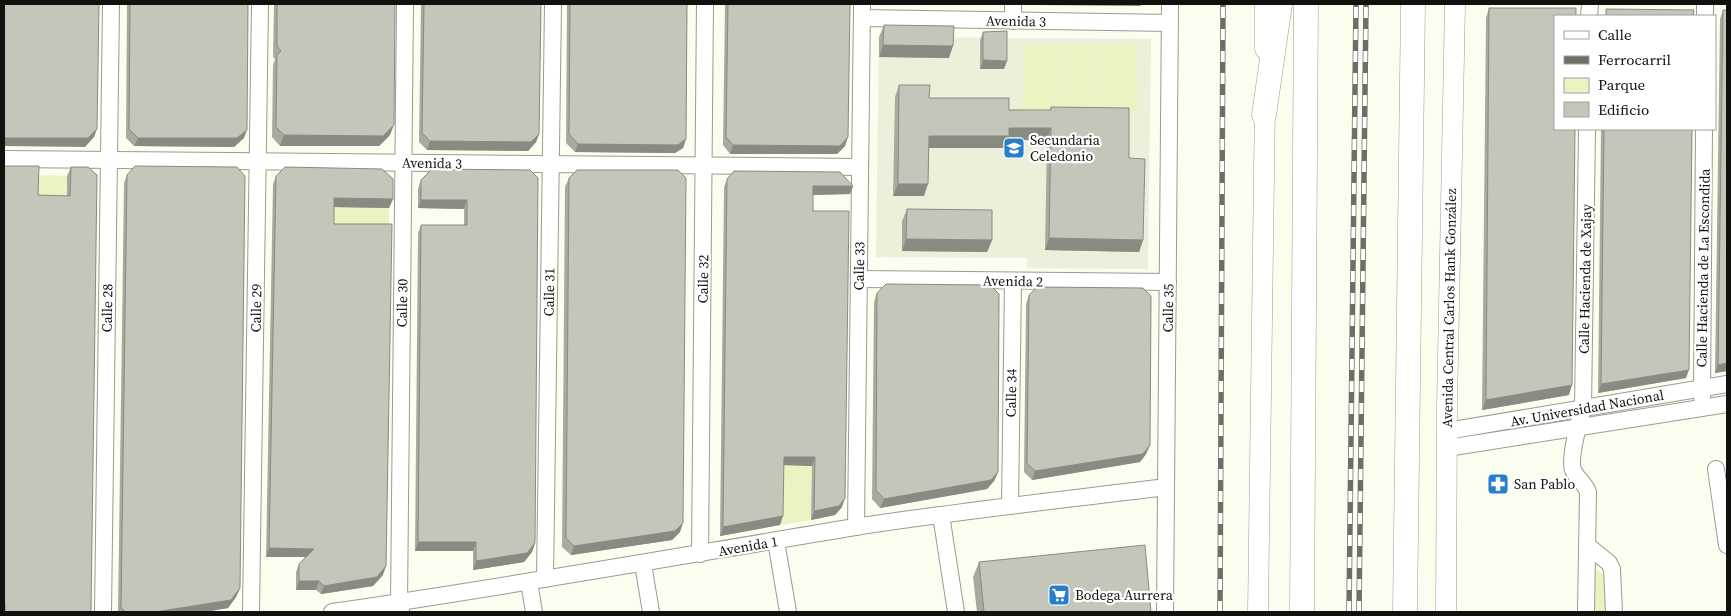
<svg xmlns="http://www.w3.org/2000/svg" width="1731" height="616" font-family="'Source Serif 4',serif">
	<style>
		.built { fill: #ecf0db }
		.green { fill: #eaf4c3 }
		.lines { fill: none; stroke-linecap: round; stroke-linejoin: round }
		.minor-casing { stroke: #999c8f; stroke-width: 18 }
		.major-casing { stroke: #999c8f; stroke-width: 21 }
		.highway-casing { stroke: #999c8f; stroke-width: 25 }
		.minor { stroke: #fff; stroke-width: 16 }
		.major { stroke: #fff; stroke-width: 20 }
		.highway { stroke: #fff; stroke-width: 24 }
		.rail-casing { stroke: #6c6f66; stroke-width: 5.5 }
		.rail { stroke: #fff; stroke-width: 4; stroke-dasharray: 11; stroke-linecap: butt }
		.wall { fill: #a8aa9e }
		.shaded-wall { fill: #888b81 }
		.building { fill: #c3c6b8; stroke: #888b81 }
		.labels { text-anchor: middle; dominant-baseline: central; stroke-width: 4.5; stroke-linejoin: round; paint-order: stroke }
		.street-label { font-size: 14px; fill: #11120d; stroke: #fff }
		.poi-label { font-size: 14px; fill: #11120d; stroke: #fff; text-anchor: start }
	</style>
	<rect width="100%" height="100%" fill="#fafeef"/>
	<polygon class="built" points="879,37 1151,39 1148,269 1027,268 1027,258 876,257"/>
	<g class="green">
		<polygon points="1136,44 1137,112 1100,113 1099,45"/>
		<polygon points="1060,45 1060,113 1023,114 1023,46"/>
		<rect x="1061" y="45" width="37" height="68"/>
		<polygon points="36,175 67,176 67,204 35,204"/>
		<polygon points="331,207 389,208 389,233 331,232"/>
		<polygon points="781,465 812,466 811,520 780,525"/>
		<polygon points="1597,570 1607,577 1609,612 1593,612 1593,574"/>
	</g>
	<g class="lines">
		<g class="minor-casing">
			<g id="minor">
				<polyline points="1589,16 1590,4"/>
				<polyline points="1705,16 1705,4"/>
				<polyline points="862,18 1170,23"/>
				<polyline points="1013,21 1013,4"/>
				<polyline points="4,159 860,167"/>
				<polyline points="859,279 1168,282"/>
				<polyline points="1702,398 1704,129"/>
				<polyline points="1447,431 1727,384"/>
				<polyline points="1447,448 1727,404"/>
				<polyline points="1716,469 1727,545"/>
				<polyline points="1010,506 1013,281"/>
				<polyline points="941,515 956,612"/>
				<polyline points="856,527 862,4"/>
				<polyline points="776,541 788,612"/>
				<polyline points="1588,546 1609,563 1612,569 1614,612"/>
				<polyline points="700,554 705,4"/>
				<polyline points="643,564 651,612"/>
				<polyline points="545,579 553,4"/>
				<polyline points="529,582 534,612"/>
				<polyline points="401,611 399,603 405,4"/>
				<polyline points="103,612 111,4"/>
				<polyline points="251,612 260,4"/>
				<path d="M332 612C507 587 680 556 855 527 958 511 1062 500 1166 487"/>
				<polyline points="1165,612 1170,4"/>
				<path d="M1586 612 1588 492C1585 483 1577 479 1573 470 1569 458 1579 421 1583 408L1587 129"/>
			</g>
		</g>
		<g class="major-casing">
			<g id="major">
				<polyline points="1265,49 1265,4"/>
				<polyline points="1258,612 1265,101"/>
				<polyline points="1446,612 1447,407 1455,4"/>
			</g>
		</g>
		<g class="highway-casing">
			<g id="highway">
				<polyline points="1264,115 1280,4"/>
				<polyline points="1302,612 1306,4"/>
				<polyline points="1405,612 1413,4"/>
			</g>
		</g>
		<use href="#minor" class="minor"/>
		<use href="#major" class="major"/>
		<use href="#highway" class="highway"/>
		<g class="rail-casing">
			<g id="rail">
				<polyline points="1220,612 1223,4"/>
				<polyline points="1349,612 1356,4"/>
				<polyline points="1359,612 1366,4"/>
			</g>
		</g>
		<use href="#rail" class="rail"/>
	</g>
	<g class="wall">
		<polygon points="127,4 248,4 244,138 234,147 134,146 126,138"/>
		<polygon points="274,4 395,4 390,135 379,146 280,146 272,137 273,65 275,59 273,57"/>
		<polygon points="421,4 541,4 539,134 536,142 528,151 427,150 419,142"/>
		<polygon points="567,4 687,4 686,139 683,148 675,153 575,152 566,143"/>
		<polygon points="725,4 850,4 845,146 837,154 730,154 723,145"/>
		<polygon points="1489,8 1569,395 1482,410 1486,18"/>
		<polygon points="1723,10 1727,10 1727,371 1715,373 1720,19"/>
		<polygon points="884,25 949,58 879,57 879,37"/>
		<polygon points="983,32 1004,69 980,69 980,40"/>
		<polygon points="899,85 929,98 1009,110 1050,110 1051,107 1129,158 1143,240 1139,252 1045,250 1047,140 1007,140 1004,148 929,148 924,196 893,196 895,97"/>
		<polygon points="1601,129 1692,129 1686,378 1598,393"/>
		<polygon points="4,166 38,195 67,196 67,176 71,167 90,612 4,612"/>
		<polygon points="530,170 535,543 532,552 524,562 473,570 473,551 415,551 418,233 421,225 464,225 464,209 418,208 418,189 421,180"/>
		<polygon points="127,175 240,588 236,597 228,608 205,612 118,612 124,183"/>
		<polygon points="276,176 393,199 389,208 334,207 334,224 383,575 373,586 321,594 316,590 296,590 296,572 299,564 305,557 266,557 273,184"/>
		<polygon points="569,178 680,532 672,540 571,555 562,547 565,187"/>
		<polygon points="727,179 853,186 850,194 813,195 813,211 842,507 835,515 811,520 812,466 784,465 780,525 720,536 724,187"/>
		<polygon points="907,209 992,240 987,252 902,251 902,221"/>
		<polygon points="877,293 998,472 994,481 987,489 880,508 872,499 874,302"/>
		<polygon points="1029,295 1150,445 1146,454 1140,462 1032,480 1024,472 1026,304"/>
		<polygon points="979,562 1151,612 977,612 973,577"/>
	</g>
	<g class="shaded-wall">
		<polygon points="1035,4 1143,4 1140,6 1035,5"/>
		<polygon points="883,45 953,46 949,58 879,57"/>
		<polygon points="983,60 1007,61 1004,69 980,69"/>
		<polygon points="394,125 390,135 379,146 280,146 284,135"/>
		<polygon points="1009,128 1051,128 1047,140 1007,140 1004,148 925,148 929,136"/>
		<polygon points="97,129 94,137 85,147 4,146 4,138"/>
		<polygon points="247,130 244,138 234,147 134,146 138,138"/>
		<polygon points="539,134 536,142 528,151 427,150 430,141"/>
		<polygon points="848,137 845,146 837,154 730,154 733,145"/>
		<polygon points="686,139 683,148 675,153 575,152 578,144"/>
		<polygon points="898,184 928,184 924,196 893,196"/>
		<polygon points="813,186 853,186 850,194 810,195"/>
		<polygon points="334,198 393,199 389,208 331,207"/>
		<polygon points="421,200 467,200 464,209 418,208"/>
		<polygon points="1049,238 1143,240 1139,252 1045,250"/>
		<polygon points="906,239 992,240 987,252 902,251"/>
		<polygon points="1727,363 1727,371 1715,373 1718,365"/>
		<polygon points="1689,370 1686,378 1598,393 1601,384"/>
		<polygon points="1572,385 1569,395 1482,410 1486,400"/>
		<polygon points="1150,445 1146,454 1140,462 1032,480 1035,471"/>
		<polygon points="784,457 815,457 812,466 781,465"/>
		<polygon points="998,472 994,481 987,489 880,508 884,499"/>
		<polygon points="845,498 842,507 835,515 811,520 814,511"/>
		<polygon points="783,516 780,525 720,536 723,527"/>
		<polygon points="683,523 680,532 672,540 571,555 574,546"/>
		<polygon points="418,542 476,542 473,551 415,551"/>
		<polygon points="535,543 532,552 524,562 473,570 476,561"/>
		<polygon points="269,548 314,549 311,557 266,557"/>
		<polygon points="386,566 383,575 373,586 321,594 324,586"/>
		<polygon points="299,581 319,581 316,590 296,590"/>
		<polygon points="240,588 236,597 228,608 205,612 155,612"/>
	</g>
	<g class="building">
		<polygon points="4,4 99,4 97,129 88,138 4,138"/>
		<polygon points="130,4 248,4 247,130 237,138 138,138 129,129"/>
		<polygon points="277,4 395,4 394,125 383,136 284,135 276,127 277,55 281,51 277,46"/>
		<polygon points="424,4 541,4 539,134 531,142 430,141 422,133"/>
		<polygon points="570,4 687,4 686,139 678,145 578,144 569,134"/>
		<polygon points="728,4 850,4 848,137 840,146 733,145 726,137"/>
		<polygon points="1489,8 1576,8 1576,16 1555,16 1555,129 1575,129 1572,385 1486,400"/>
		<polygon points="1606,9 1694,10 1693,16 1606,16"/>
		<polygon points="1723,10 1727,10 1727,363 1718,365"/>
		<polygon points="884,25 954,26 953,46 883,45"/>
		<polygon points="1007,31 1007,61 983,60 983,32"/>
		<polygon points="899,85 930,85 929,98 1009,98 1009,110 1051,110 1051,107 1129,108 1129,158 1145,159 1143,240 1049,238 1051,128 1009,128 1009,136 929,136 928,184 898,184"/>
		<polygon points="1604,129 1692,129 1689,370 1601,384"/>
		<polygon points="4,166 39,166 38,195 70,196 71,167 88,167 97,175 91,610 90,612 5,612 5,603 4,603"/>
		<polygon points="135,166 237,167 245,176 240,588 231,600 155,612 126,612 121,608 127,175"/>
		<polygon points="285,167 382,169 393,179 393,199 334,198 334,224 392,224 386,566 377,577 324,586 319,581 299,581 299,564 314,549 269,548 276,176"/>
		<polygon points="432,169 530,170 538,178 535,543 527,553 476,561 476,542 418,542 421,225 467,225 467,200 421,200 421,180"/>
		<polygon points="577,170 678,170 686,178 683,523 675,531 574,546 566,538 569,178"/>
		<polygon points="734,171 840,172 853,186 813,186 813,211 849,211 845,498 839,506 814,511 815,457 784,457 783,516 723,527 727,179"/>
		<polygon points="907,209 992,210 992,240 906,239"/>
		<polygon points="886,284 990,285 999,294 998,472 991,480 884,499 876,490 877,293"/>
		<polygon points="1037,287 1143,288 1151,296 1150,445 1143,454 1035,471 1027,463 1029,295"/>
		<polygon points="1145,545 1151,612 984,612 979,562"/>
	</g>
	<defs>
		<g id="school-square" transform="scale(1.125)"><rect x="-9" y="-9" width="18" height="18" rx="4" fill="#297ecc" stroke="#fff"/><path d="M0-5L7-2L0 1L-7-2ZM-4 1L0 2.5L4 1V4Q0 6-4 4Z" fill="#fff"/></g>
		<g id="pharmacy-square" transform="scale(1.125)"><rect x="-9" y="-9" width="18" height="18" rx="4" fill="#297ecc" stroke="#fff"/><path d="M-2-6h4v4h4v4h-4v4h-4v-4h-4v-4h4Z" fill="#fff"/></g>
		<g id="supermarket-square" transform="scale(1.125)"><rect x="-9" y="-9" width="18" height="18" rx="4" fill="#297ecc" stroke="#fff"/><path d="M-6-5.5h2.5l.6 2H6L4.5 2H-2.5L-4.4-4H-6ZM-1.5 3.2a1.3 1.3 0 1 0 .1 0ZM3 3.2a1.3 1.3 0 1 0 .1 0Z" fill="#fff"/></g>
	</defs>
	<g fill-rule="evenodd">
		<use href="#school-square" x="1014" y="148"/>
		<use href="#pharmacy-square" x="1498" y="484"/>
		<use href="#supermarket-square" x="1059" y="595"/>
	</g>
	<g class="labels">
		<g class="street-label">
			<text transform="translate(1016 21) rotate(1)">Avenida 3</text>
			<text transform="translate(432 163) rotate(1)">Avenida 3</text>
			<text transform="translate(859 266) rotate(-89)">Calle 33</text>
			<text transform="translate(1703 268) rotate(-89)">Calle Hacienda de La Escondida</text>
			<text transform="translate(703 279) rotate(-89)">Calle 32</text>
			<text transform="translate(1585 279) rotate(-89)">Calle Hacienda de Xajay</text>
			<text transform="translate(1013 281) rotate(1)">Avenida 2</text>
			<text transform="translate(549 292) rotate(-89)">Calle 31</text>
			<text transform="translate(402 303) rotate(-89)">Calle 30</text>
			<text transform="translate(107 308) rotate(-89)">Calle 28</text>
			<text transform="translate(256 308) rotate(-89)">Calle 29</text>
			<text transform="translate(1168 308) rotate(-89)">Calle 35</text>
			<text transform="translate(1449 308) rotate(-89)">Avenida Central Carlos Hank González</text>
			<text transform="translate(1011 393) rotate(-89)">Calle 34</text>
			<text transform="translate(1587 408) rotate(-10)">Av. Universidad Nacional</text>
			<text transform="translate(748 546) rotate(-10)">Avenida 1</text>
		</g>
		<g class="poi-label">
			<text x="1030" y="140">Secundaria<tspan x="1030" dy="16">Celedonio</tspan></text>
			<text x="1514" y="484">San Pablo</text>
			<text x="1075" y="595">Bodega Aurrera</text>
		</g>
	</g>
	<rect width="1731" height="616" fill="none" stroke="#11120d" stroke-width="10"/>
	<rect x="1554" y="15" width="162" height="115" fill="#ffffff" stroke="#a0a09e"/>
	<rect x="1564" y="31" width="25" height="8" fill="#ffffff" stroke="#a0a09e"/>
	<text x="1598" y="40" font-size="15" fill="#11120d">Calle</text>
	<rect x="1564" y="56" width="25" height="8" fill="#6c6f66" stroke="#a0a09e"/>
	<text x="1598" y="65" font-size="15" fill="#11120d">Ferrocarril</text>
	<rect x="1564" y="78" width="25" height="15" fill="#eaf4c3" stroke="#a0a09e"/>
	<text x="1598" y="90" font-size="15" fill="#11120d">Parque</text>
	<rect x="1564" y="102" width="25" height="15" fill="#c3c6b8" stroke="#a0a09e"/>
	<text x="1598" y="115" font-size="15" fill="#11120d">Edificio</text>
</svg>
